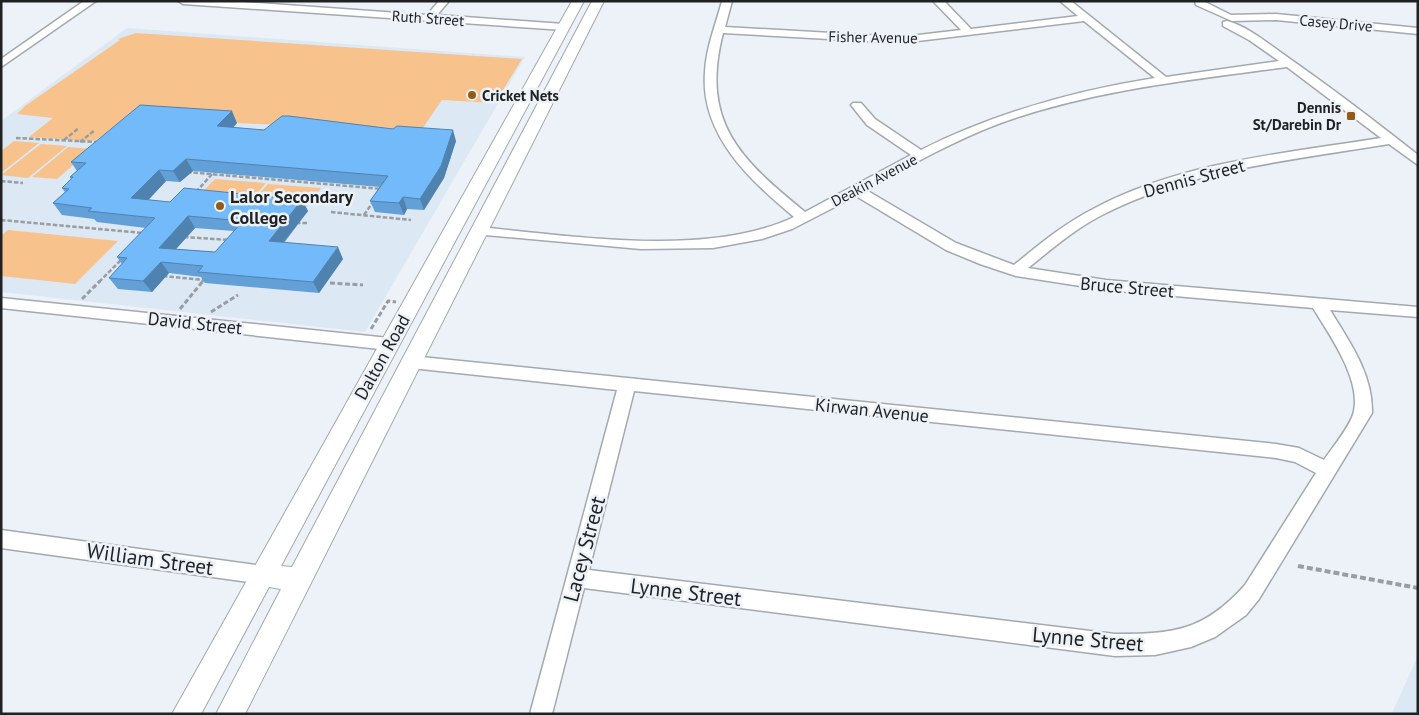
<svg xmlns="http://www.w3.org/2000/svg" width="1419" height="715" font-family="'PT Sans',sans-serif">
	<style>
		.built { fill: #dce8f3 }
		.green { fill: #f8c28d }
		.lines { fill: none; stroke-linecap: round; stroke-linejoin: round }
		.minor-casing { stroke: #a3a9ae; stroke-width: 3 }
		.major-casing { stroke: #a3a9ae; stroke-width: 2 }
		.path-far2 { stroke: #989da1; stroke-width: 2.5; stroke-dasharray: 4.5 2; stroke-linecap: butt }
		.path-far1 { stroke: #989da1; stroke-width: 3; stroke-dasharray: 5 2.5; stroke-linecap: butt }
		.path { stroke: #989da1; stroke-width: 4; stroke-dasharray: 6 3; stroke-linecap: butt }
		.minor { fill: #fff; fill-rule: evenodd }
		.major { fill: #fff; fill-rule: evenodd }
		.wall { fill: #62a0d7; fill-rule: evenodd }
		.shaded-wall { fill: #5082af }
		.building { fill: #72bafa; stroke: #5082af; fill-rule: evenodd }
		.poi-dot { fill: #935b14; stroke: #ecf2f8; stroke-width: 2 }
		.labels { text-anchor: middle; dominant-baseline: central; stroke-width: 5; stroke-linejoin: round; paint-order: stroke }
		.far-street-label { font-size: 15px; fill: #1f2123; stroke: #ecf2f8 }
		.far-poi-label { font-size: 15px; font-weight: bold; fill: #1f2123; stroke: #ecf2f8; text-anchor: start }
		.street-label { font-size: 18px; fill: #1f2123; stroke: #ecf2f8 }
		.poi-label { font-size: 18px; font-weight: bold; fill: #1f2123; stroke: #ecf2f8; text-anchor: start }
		.near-street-label { font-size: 21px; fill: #1f2123; stroke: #ecf2f8 }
	</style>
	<rect width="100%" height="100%" fill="#ecf2f8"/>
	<g class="built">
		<polygon points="127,28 525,57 365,332 1,292 1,121"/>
		<polygon points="1418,656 1418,714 1391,714 1392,713"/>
	</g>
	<g class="green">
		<polygon points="136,33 522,59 495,103 442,100 420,132 237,123 126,129 112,128 98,139 91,141 29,137 53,118 17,114 25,106 120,40 118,39"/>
		<polygon points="14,141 39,143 1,173 1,151"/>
		<polygon points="41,144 67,146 28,178 1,175"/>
		<polygon points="68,147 92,149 57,179 32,177"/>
		<polygon points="215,179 266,183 250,202 197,197"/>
		<polygon points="268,184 321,188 306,207 252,202"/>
		<polygon points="8,230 118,241 75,284 1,276 1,236"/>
	</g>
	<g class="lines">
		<g class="minor-casing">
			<g id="minor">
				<polygon points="84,1 96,1 1,67 1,59"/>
				<polygon points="178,1 229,1 427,15 439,1 449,1 437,15 564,24 569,27 564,30 183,4"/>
				<path d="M722 1H732L725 27 901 37 961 30 933 1H944L971 29 1078 16 1060 1H1071L1166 77 1279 61 1249 40 1223 26V22L1227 21C1247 26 1266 42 1283 54 1329 86 1375 121 1418 155V165L1389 144C1293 160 1194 169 1106 213 1077 227 1053 248 1028 268L1106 280 1418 307V317L1330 310C1349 341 1373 374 1372 413L1259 599 1246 615 1215 637 1191 647 1155 655 1115 656 584 588 552 714H530L617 390 411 368 405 366 403 362 405 358 411 356 1276 444 1299 448 1324 460C1332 448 1352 424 1354 411 1361 379 1329 334 1313 308L1106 290 1016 276 980 264 946 250 856 196 792 229 762 239 713 248 641 249 474 234 472 231 479 227C573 236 708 258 794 217 750 180 700 135 705 72 706 48 716 24 722 1ZM1084 21 1155 78C1073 91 995 113 921 150L875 119 861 103H853L851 105 867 125 911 155 805 212C740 159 700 122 723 33L901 43ZM1287 67 1381 138C1286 153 1182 162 1095 208 1065 223 1040 244 1014 265L956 243 866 190C909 166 951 142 998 124 1091 90 1189 80 1287 67ZM634 391 1276 458 1295 462 1316 473 1245 585C1204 631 1174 634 1115 634L589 570Z"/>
				<polygon points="1195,1 1203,1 1231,15 1276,14 1418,28 1418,34 1276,20 1232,21 1196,5"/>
				<polygon points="1,298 389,338 395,340 397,344 395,348 389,350 1,308"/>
				<polygon points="1,530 263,566 270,568 273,575 270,582 263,584 1,548"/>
			</g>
		</g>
		<g class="major-casing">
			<polygon id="major" points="572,1 584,1 281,566 292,567 592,1 604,1 245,714 216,714 281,589 269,587 201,714 172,714"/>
		</g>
		<g class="path-far2">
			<polyline points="16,138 97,142"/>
			<polyline points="64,140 79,128"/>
			<polyline points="80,142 95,130"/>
			<polyline points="187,172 382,189"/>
			<polyline points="1,181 23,183"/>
			<polyline points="196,192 213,173"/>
			<polyline points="331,212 411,220"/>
			<polyline points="364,215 373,202"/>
			<polyline points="1,220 143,233"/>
			<polyline points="296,223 309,223"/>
			<polyline points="184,237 230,240"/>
			<polyline points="163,276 204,280"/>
			<polyline points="99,282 122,259"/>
			<polyline points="202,282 204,279"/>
		</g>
		<g class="path-far1">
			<polyline points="330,283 363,285"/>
			<polyline points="82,299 100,281"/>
			<polyline points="180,309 203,281"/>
			<polyline points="211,312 238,295"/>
			<polyline points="371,329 388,301 396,302"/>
		</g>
		<polyline class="path" points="1298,566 1418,588"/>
		<use href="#minor" class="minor"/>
		<use href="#major" class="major"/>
	</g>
	<path class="wall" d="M237 123 233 128 456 141 444 178 424 210 407 209 404 215 375 212 370 201 380 187 193 171 180 182 166 181 148 200 170 202 302 200 308 211 284 243 343 259 319 293 205 283 201 277 169 273 152 292 118 289 109 278 122 264 117 257 146 228 97 222 94 219 62 215 53 203 65 192 62 188 71 179 70 177 77 171 71 162ZM195 228 234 231 215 252 176 249Z"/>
	<g class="shaded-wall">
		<polygon points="232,111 237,123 223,138 217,126"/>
		<polygon points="453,130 456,141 444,178 424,210 420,199"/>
		<polygon points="186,159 193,171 180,182 173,171"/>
		<polygon points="159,170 166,181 139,210 131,198"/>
		<polygon points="403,197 407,209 404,215 399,203"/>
		<polygon points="302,200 308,211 275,253 269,241"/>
		<polygon points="188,216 195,228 167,259 159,248"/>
		<polygon points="338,247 343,259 319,293 313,282"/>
		<polygon points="161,262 169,273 152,292 143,281"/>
	</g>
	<path class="building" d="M140 105 232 111 217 126 264 130 282 116H289L393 129 397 126 453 130 441 166 420 199 403 197 399 203 370 201 388 176 186 159 173 171 159 170 131 198 170 202 184 188 302 200 269 241 338 247 313 282 198 272 203 266 161 262 143 281 109 278 127 258 117 257 155 218 88 211 92 208 53 203 69 189 62 188 73 177H70L86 163 71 162ZM188 216 243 221 215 252 159 248Z"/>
	<g class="poi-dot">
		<circle cx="472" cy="95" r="5"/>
		<rect x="1346" y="111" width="10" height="10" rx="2.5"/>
		<circle cx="220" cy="206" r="5"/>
	</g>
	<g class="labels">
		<g class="far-street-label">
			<text transform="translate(428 18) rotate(4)">Ruth Street</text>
			<text transform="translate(1336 23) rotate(5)">Casey Drive</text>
			<text transform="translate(873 37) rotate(1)">Fisher Avenue</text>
			<text transform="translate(874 180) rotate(-28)">Deakin Avenue</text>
		</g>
		<g class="far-poi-label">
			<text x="482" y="95">Cricket Nets</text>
			<text x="1341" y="107" text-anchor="end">Dennis<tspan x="1341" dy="17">St/Darebin Dr</tspan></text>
		</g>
		<g class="street-label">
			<text transform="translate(1194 178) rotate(-15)">Dennis Street</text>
			<text transform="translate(1127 287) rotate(5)">Bruce Street</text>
			<text transform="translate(195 323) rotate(6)">David Street</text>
			<text transform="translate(382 357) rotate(-61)">Dalton Road</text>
			<text transform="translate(872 410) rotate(6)">Kirwan Avenue</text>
		</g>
		<g class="poi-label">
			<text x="230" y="196">Lalor Secondary<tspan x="230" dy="21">College</tspan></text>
		</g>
		<g class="near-street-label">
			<text transform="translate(584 549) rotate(-75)">Lacey Street</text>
			<text transform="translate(150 559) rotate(8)">William Street</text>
			<text transform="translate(686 592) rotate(7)">Lynne Street</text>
			<text transform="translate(1088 639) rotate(5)">Lynne Street</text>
		</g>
	</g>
	<rect width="1419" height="715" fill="none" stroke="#1f2123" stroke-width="5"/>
</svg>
